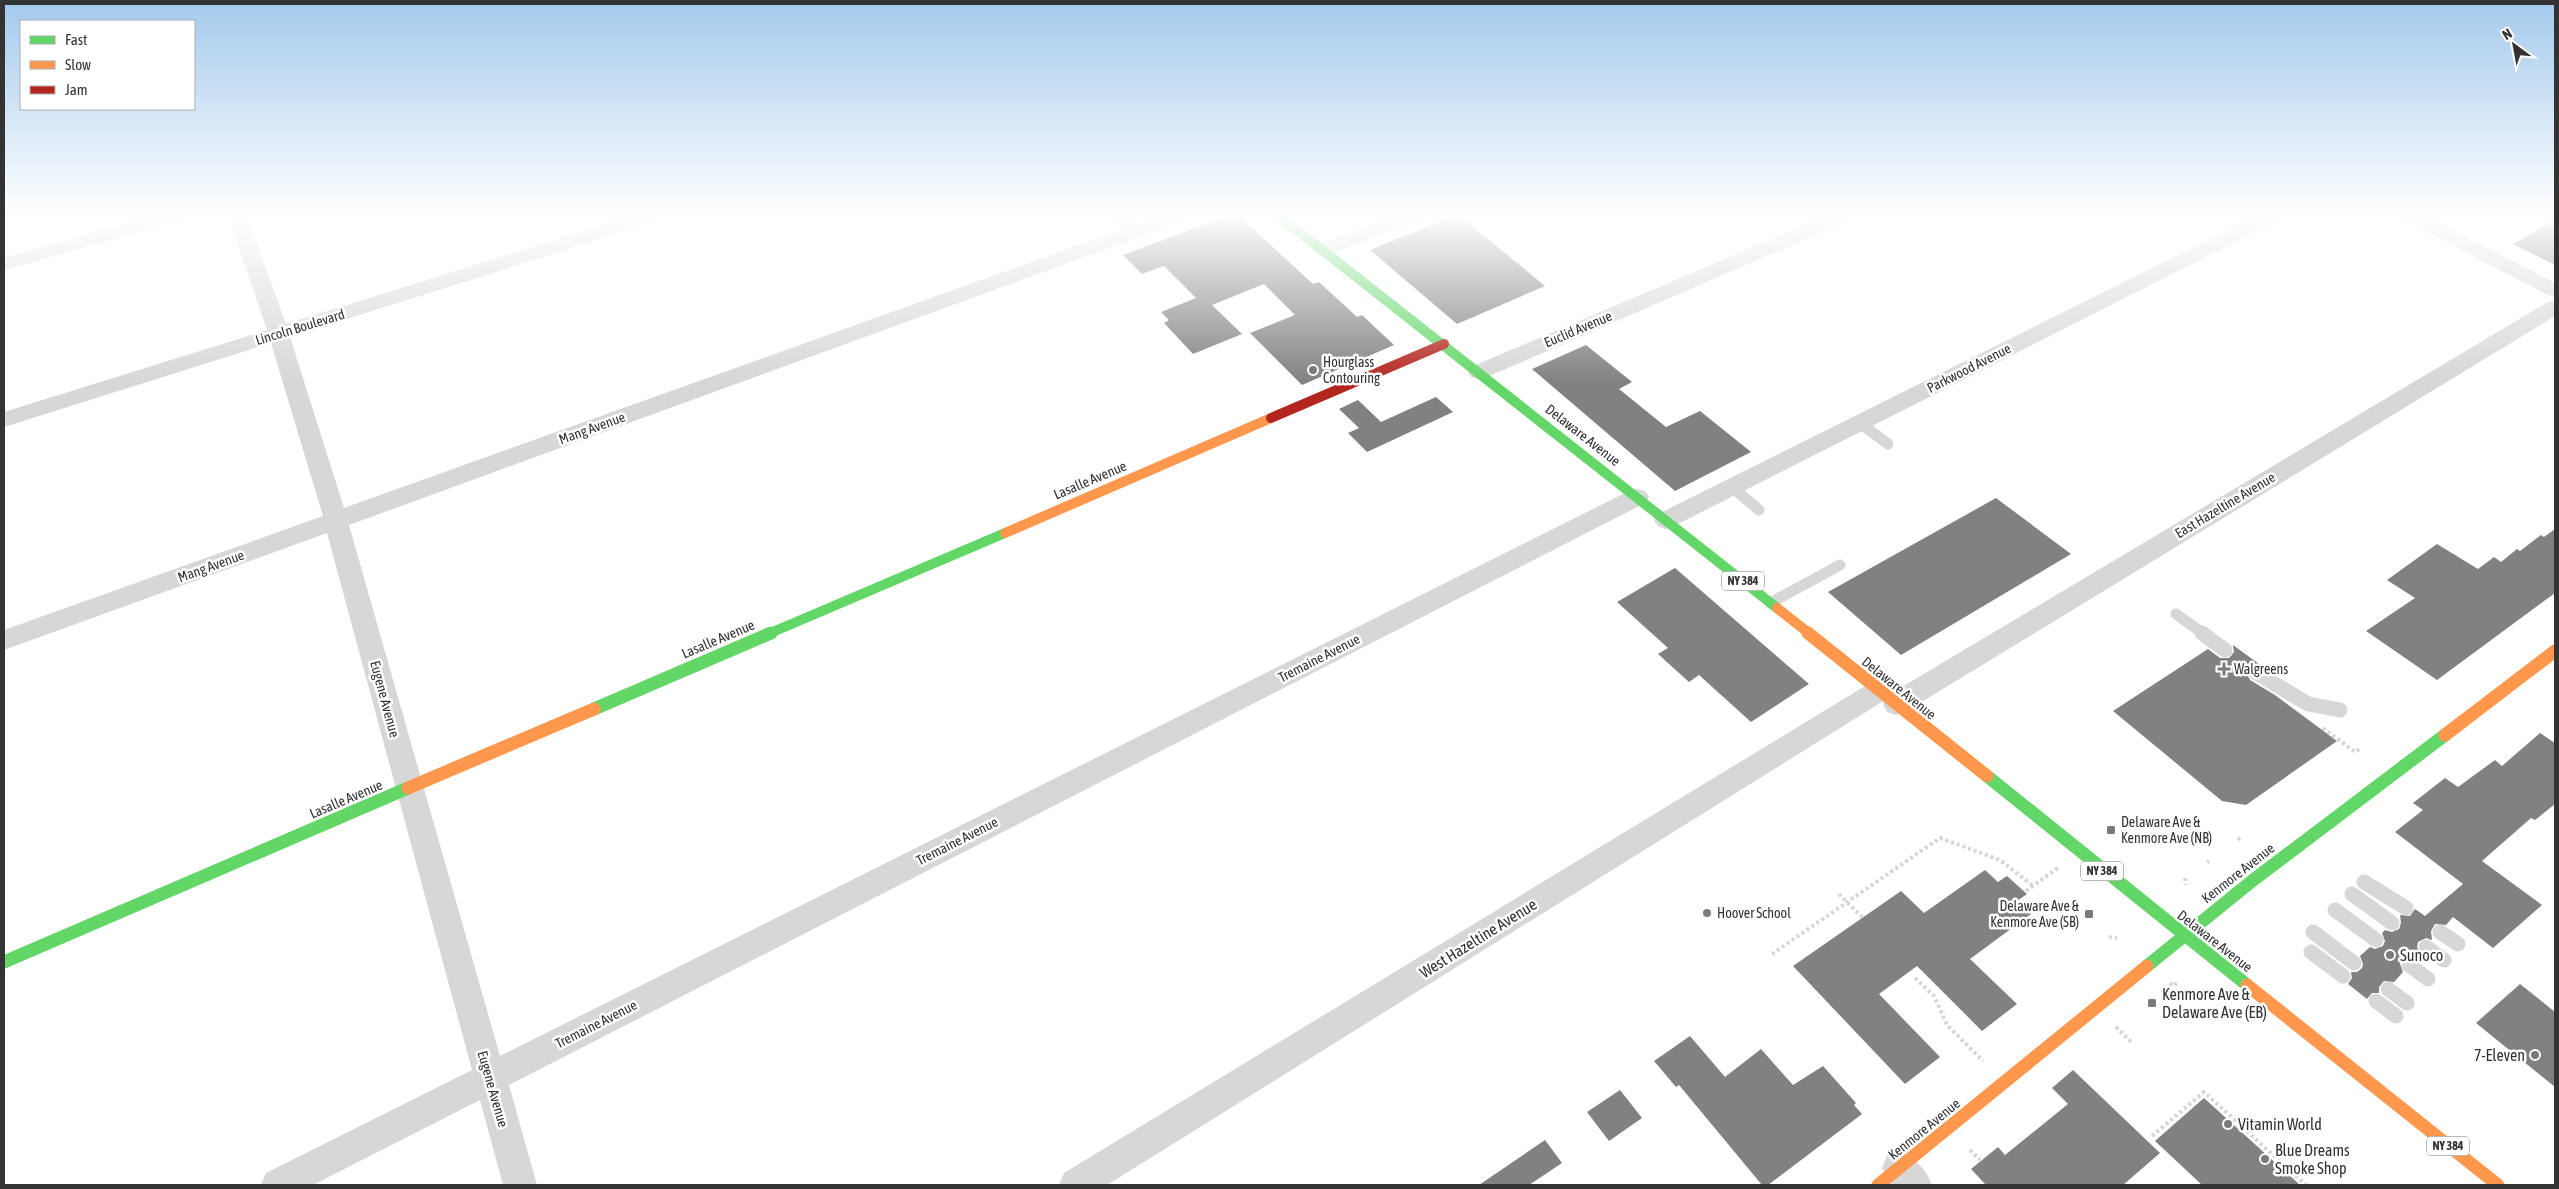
<svg xmlns="http://www.w3.org/2000/svg" width="2559" height="1189" font-family="'Asap Condensed',sans-serif">
  <style>
    .building { fill: #818181 }
    .lines { fill: none; stroke-linecap: round; stroke-linejoin: round }
    .path { stroke: #d6d6d6; stroke-width: 4; stroke-dasharray: 3 3; stroke-linecap: butt }
    .lane-far1 { stroke: #d7d7d7; stroke-width: 11 }
    .lane { stroke: #d7d7d7; stroke-width: 15 }
    .street { fill: #d7d7d7; fill-rule: evenodd }
    .fast-far1 { stroke: #63d668; stroke-width: 10 }
    .fast { stroke: #63d668; stroke-width: 13 }
    .slow-far1 { stroke: #ff974d; stroke-width: 10 }
    .slow { stroke: #ff974d; stroke-width: 13 }
    .jam { stroke: #b3261e; stroke-width: 10 }
    .poi-dot { fill: #7a7a7a; stroke: #fff; stroke-width: 2 }
    .labels { text-anchor: middle; stroke-width: 5; stroke-linejoin: round; paint-order: stroke }
    .shield { fill: #fff; stroke: #707070; stroke-width: 1 }
    .shield-label { font-size: 12px; font-weight: bold; fill: #333 }
    .street-label { font-size: 14px; fill: #333; stroke: #fff }
    .poi-label { font-size: 14px; fill: #333; stroke: #fff; text-anchor: start }
    .near-street-label { font-size: 16px; fill: #333; stroke: #fff }
    .near-poi-label { font-size: 16px; fill: #333; stroke: #fff; text-anchor: start }
  </style>
  <rect width="100%" height="100%" fill="#fff"/>
  <g class="building">
    <path d="M1227 216H1239L1313 284 1319 282 1357 317 1362 315 1394 345 1302 385 1250 333 1295 315 1264 284 1212 305 1242 334 1193 354 1164 323 1169 320 1161 312 1196 298 1164 266 1142 274 1123 255Z"/>
    <path d="M1454 216H1460L1545 286 1457 324 1370 250Z"/>
    <path d="M2555 220V265L2513 244Z"/>
    <path d="M1586 345 1632 382 1619 389 1666 427 1700 411 1751 452 1675 491 1532 369Z"/>
    <path d="M1436 397 1453 412 1367 452 1348 433 1359 428 1339 409 1358 400 1381 422Z"/>
    <path d="M1996 498 2071 554 1901 655 1828 592Z"/>
    <path d="M2555 529V593L2437 680 2366 631 2415 598 2387 580 2437 544 2478 569 2494 557 2501 562 2517 549 2520 551 2541 535 2544 537Z"/>
    <path d="M1675 568 1809 684 1751 722 1699 675 1689 682 1658 654 1668 648 1617 602Z"/>
    <path d="M2233 645 2259 664H2251L2247 668 2246 672 2250 680 2275 695 2337 741 2246 805 2222 801 2113 711 2208 649 2220 658H2229L2234 652Z"/>
    <path d="M2540 733 2555 743V804L2535 820 2531 818 2482 861 2542 905 2493 948 2453 917 2446 925 2435 924 2431 931 2432 940 2426 938 2418 942 2417 947 2420 954 2415 958 2410 956 2401 960 2400 964 2403 972 2394 982 2384 981 2379 987V993H2372L2367 999 2348 984 2352 978 2351 972H2357L2362 968 2363 964 2360 956 2370 947 2375 949 2383 946 2385 941 2382 933 2385 930 2392 932 2399 929 2401 923 2400 915 2410 916 2415 909 2425 916 2463 884 2395 832 2423 810 2413 803 2445 778 2458 787 2495 760 2502 766Z"/>
    <path d="M1985 870 1998 882 2007 876 2027 894 2017 901 2031 914 1970 959 2017 1004 1982 1031 1917 966 1879 994 1940 1057 1905 1084 1793 966 1901 891 1924 913Z"/>
    <path d="M2520 984 2555 1012V1087L2476 1023Z"/>
    <path d="M1690 1036 1725 1077 1761 1049 1793 1085 1823 1066 1856 1103 1854 1105 1862 1114 1768 1185H1762L1679 1085 1676 1087 1654 1061Z"/>
    <path d="M2073 1070 2160 1153 2123 1185H1986L1971 1169 1998 1147 2005 1155 2068 1104 2052 1088Z"/>
    <path d="M1620 1090 1642 1118 1609 1141 1587 1112Z"/>
    <path d="M2204 1098 2300 1185H2202L2155 1141Z"/>
    <path d="M1545 1140 1562 1163 1529 1185H1479Z"/>
  </g>
  <g class="lines">
    <g class="path">
      <path d="M2323 728 2355 752 2361 748"/>
      <path d="M2238 840 2240 838"/>
      <path d="M2207 862 2209 861"/>
      <path d="M2185 878 2186 885"/>
      <path d="M2026 891 2058 868"/>
      <path d="M1839 894 1862 917"/>
      <path d="M2109 937 2117 938"/>
      <path d="M1772 954 1940 838 2000 860 2033 886"/>
      <path d="M1915 978 1934 996 1947 1025 1983 1061"/>
      <path d="M2170 983 2174 986 2177 983"/>
      <path d="M2116 1027 2132 1043"/>
      <path d="M2152 1136 2204 1092 2306 1185"/>
      <path d="M1970 1150 1980 1160"/>
    </g>
    <g class="lane-far1">
      <path d="M1119 216 1135 232"/>
      <path d="M1860 423 1888 444"/>
      <path d="M1732 487 1759 510"/>
      <path d="M1770 603 1840 565"/>
      <path d="M2176 614 2204 634"/>
    </g>
    <g class="lane">
      <path d="M2202 633 2225 650"/>
      <path d="M2255 672 2308 704 2340 710"/>
      <path d="M2364 882 2406 908"/>
      <path d="M2352 894 2392 923"/>
      <path d="M2335 910 2376 940"/>
      <path d="M2313 932 2354 963"/>
      <path d="M2440 932 2458 944"/>
      <path d="M2426 947 2444 960"/>
      <path d="M2311 952 2343 976"/>
      <path d="M2409 965 2428 979"/>
      <path d="M2388 989 2407 1003"/>
      <path d="M2376 1001 2396 1016"/>
    </g>
    <g class="street">
      <path d="M152 216H184L182 220 4 270V258Z"/>
      <path d="M228 216H247L286 324 632 216H662L660 220 290 337 344 508 1160 216H1188L1186 220 349 525 500 1056 1629 491 1637 489 1645 491 1649 497 1645 503 509 1085 537 1185H503L480 1100 313 1185H261L266 1173 472 1070 327 533 4 650V630L323 516 271 343 4 427V412L267 330Z"/>
      <path d="M1396 216H1424L1422 220 1330 254H1316L1313 250 1316 246Z"/>
      <path d="M1826 216H1852L1850 220 1487 377 1479 379 1471 377 1468 372 1471 367Z"/>
      <path d="M2256 216H2281L2279 220 1674 526 1666 529 1658 526 1654 520 1658 514Z"/>
      <path d="M2401 216H2426L2555 283V297L2548 295 2403 220Z"/>
      <path d="M2555 301V316L1905 712 1896 715 1887 712 1883 704 1885 700 1107 1185H1059L1064 1173 1870 683 1879 679 1888 683 1892 690 1890 694 2548 302Z"/>
      <path d="M1899 1151C1915 1158 1926 1169 1932 1185H1892L1882 1168 1887 1156Z"/>
    </g>
    <g class="fast-far1">
      <path d="M1279 216 1777 608"/>
      <path d="M768 634 1005 533"/>
    </g>
    <g class="fast">
      <path d="M594 709 771 633"/>
      <path d="M1987 776 2247 985"/>
      <path d="M4 962 408 788"/>
      <path d="M2147 966 2252 881 2445 735"/>
    </g>
    <g class="slow-far1">
      <path d="M1005 533 1271 418"/>
      <path d="M1777 608 1810 634"/>
    </g>
    <g class="slow">
      <path d="M1808 633 1987 776"/>
      <path d="M2445 735 2555 651"/>
      <path d="M408 788 594 709"/>
      <path d="M2247 985 2498 1185"/>
      <path d="M1878 1185 2147 966"/>
    </g>
    <path class="jam" d="M1271 418 1444 344"/>
  </g>
  <linearGradient id="sky" x2="0" y2="1"><stop stop-color="#a3caec"/><stop offset="0.56" stop-color="#fff"/><stop offset="1" stop-color="#fff" stop-opacity="0"/></linearGradient>
  <rect width="2559" height="383" fill="url(#sky)"/>
  <g class="poi-dot">
    <circle cx="1313" cy="370" r="5"/>
    <path d="M2221.5 661.5h5v5h5v5h-5v5h-5v-5h-5v-5h5z"/>
    <rect x="2106" y="825" width="10" height="10" rx="2.5"/>
    <circle cx="1707" cy="913" r="5"/>
    <rect x="2084" y="909" width="10" height="10" rx="2.5"/>
    <circle cx="2390" cy="955" r="5"/>
    <rect x="2147" y="998" width="10" height="10" rx="2.5"/>
    <circle cx="2535" cy="1055" r="5"/>
    <circle cx="2228" cy="1124" r="5"/>
    <circle cx="2265" cy="1159" r="5"/>
  </g>
  <g class="labels">
    <g class="shield">
      <rect x="1722" y="571.5" width="42" height="19" rx="4"/>
      <rect x="2081" y="861.5" width="42" height="19" rx="4"/>
      <rect x="2427" y="1136.5" width="42" height="19" rx="4"/>
    </g>
    <g class="shield-label">
      <text x="1743" y="585">NY 384</text>
      <text x="2102" y="875">NY 384</text>
      <text x="2448" y="1150">NY 384</text>
    </g>
    <g class="street-label">
      <text transform="translate(300 327) rotate(-17)" y="5">Lincoln Boulevard</text>
      <text transform="translate(1578 329) rotate(-23)" y="5">Euclid Avenue</text>
      <text transform="translate(1969 368) rotate(-27)" y="5">Parkwood Avenue</text>
      <text transform="translate(592 428) rotate(-20)" y="5">Mang Avenue</text>
      <text transform="translate(1583 435) rotate(38)" y="5">Delaware Avenue</text>
      <text transform="translate(1090 480) rotate(-23)" y="5">Lasalle Avenue</text>
      <text transform="translate(2225 505) rotate(-31)" y="5">East Hazeltine Avenue</text>
      <text transform="translate(211 566) rotate(-20)" y="5">Mang Avenue</text>
      <text transform="translate(718 639) rotate(-23)" y="5">Lasalle Avenue</text>
      <text transform="translate(1319 658) rotate(-27)" y="5">Tremaine Avenue</text>
      <text transform="translate(1899 688) rotate(39)" y="5">Delaware Avenue</text>
      <text transform="translate(385 699) rotate(75)" y="5">Eugene Avenue</text>
      <text transform="translate(346 799) rotate(-23)" y="5">Lasalle Avenue</text>
      <text transform="translate(957 841) rotate(-27)" y="5">Tremaine Avenue</text>
      <text transform="translate(2238 873) rotate(-38)" y="5">Kenmore Avenue</text>
      <text transform="translate(2215 941) rotate(38)" y="5">Delaware Avenue</text>
      <text transform="translate(596 1024) rotate(-27)" y="5">Tremaine Avenue</text>
      <text transform="translate(493 1089) rotate(74)" y="5">Eugene Avenue</text>
      <text transform="translate(1924 1129) rotate(-39)" y="5">Kenmore Avenue</text>
    </g>
    <g class="poi-label">
      <text x="1323" y="367">Hourglass<tspan x="1323" dy="16">Contouring</tspan></text>
      <text x="2234" y="674">Walgreens</text>
      <text x="2121" y="827">Delaware Ave &amp;<tspan x="2121" dy="16">Kenmore Ave (NB)</tspan></text>
      <text x="2079" y="911" text-anchor="end">Delaware Ave &amp;<tspan x="2079" dy="16">Kenmore Ave (SB)</tspan></text>
      <text x="1717" y="918">Hoover School</text>
    </g>
    <g class="near-street-label">
      <text transform="translate(1478 938) rotate(-32)" y="6">West Hazeltine Avenue</text>
    </g>
    <g class="near-poi-label">
      <text x="2400" y="961">Sunoco</text>
      <text x="2162" y="1000">Kenmore Ave &amp;<tspan x="2162" dy="18">Delaware Ave (EB)</tspan></text>
      <text x="2525" y="1061" text-anchor="end">7-Eleven</text>
      <text x="2238" y="1130">Vitamin World</text>
      <text x="2275" y="1156">Blue Dreams<tspan x="2275" dy="18">Smoke Shop</tspan></text>
    </g>
  </g>
  <rect width="2559" height="1189" fill="none" stroke="#333333" stroke-width="10"/>
  <rect x="20" y="20" width="175" height="90" fill="#ffffff" stroke="#adadad"/>
  <rect x="30" y="36" width="25" height="8" fill="#63d668" stroke="#adadad"/>
  <text x="65" y="45" font-size="15" fill="#333333">Fast</text>
  <rect x="30" y="61" width="25" height="8" fill="#ff974d" stroke="#adadad"/>
  <text x="65" y="70" font-size="15" fill="#333333">Slow</text>
  <rect x="30" y="86" width="25" height="8" fill="#b3261e" stroke="#adadad"/>
  <text x="65" y="95" font-size="15" fill="#333333">Jam</text>
  <g transform="translate(2514 45) rotate(328)" stroke="#ffffff" stroke-width="4" paint-order="stroke">
  <path d="M0-4L9 19L0 12L-9 19Z" fill="#333333"/>
  <text y="-8" font-size="14" font-weight="bold" text-anchor="middle" fill="#333333">N</text>
  </g>
</svg>
